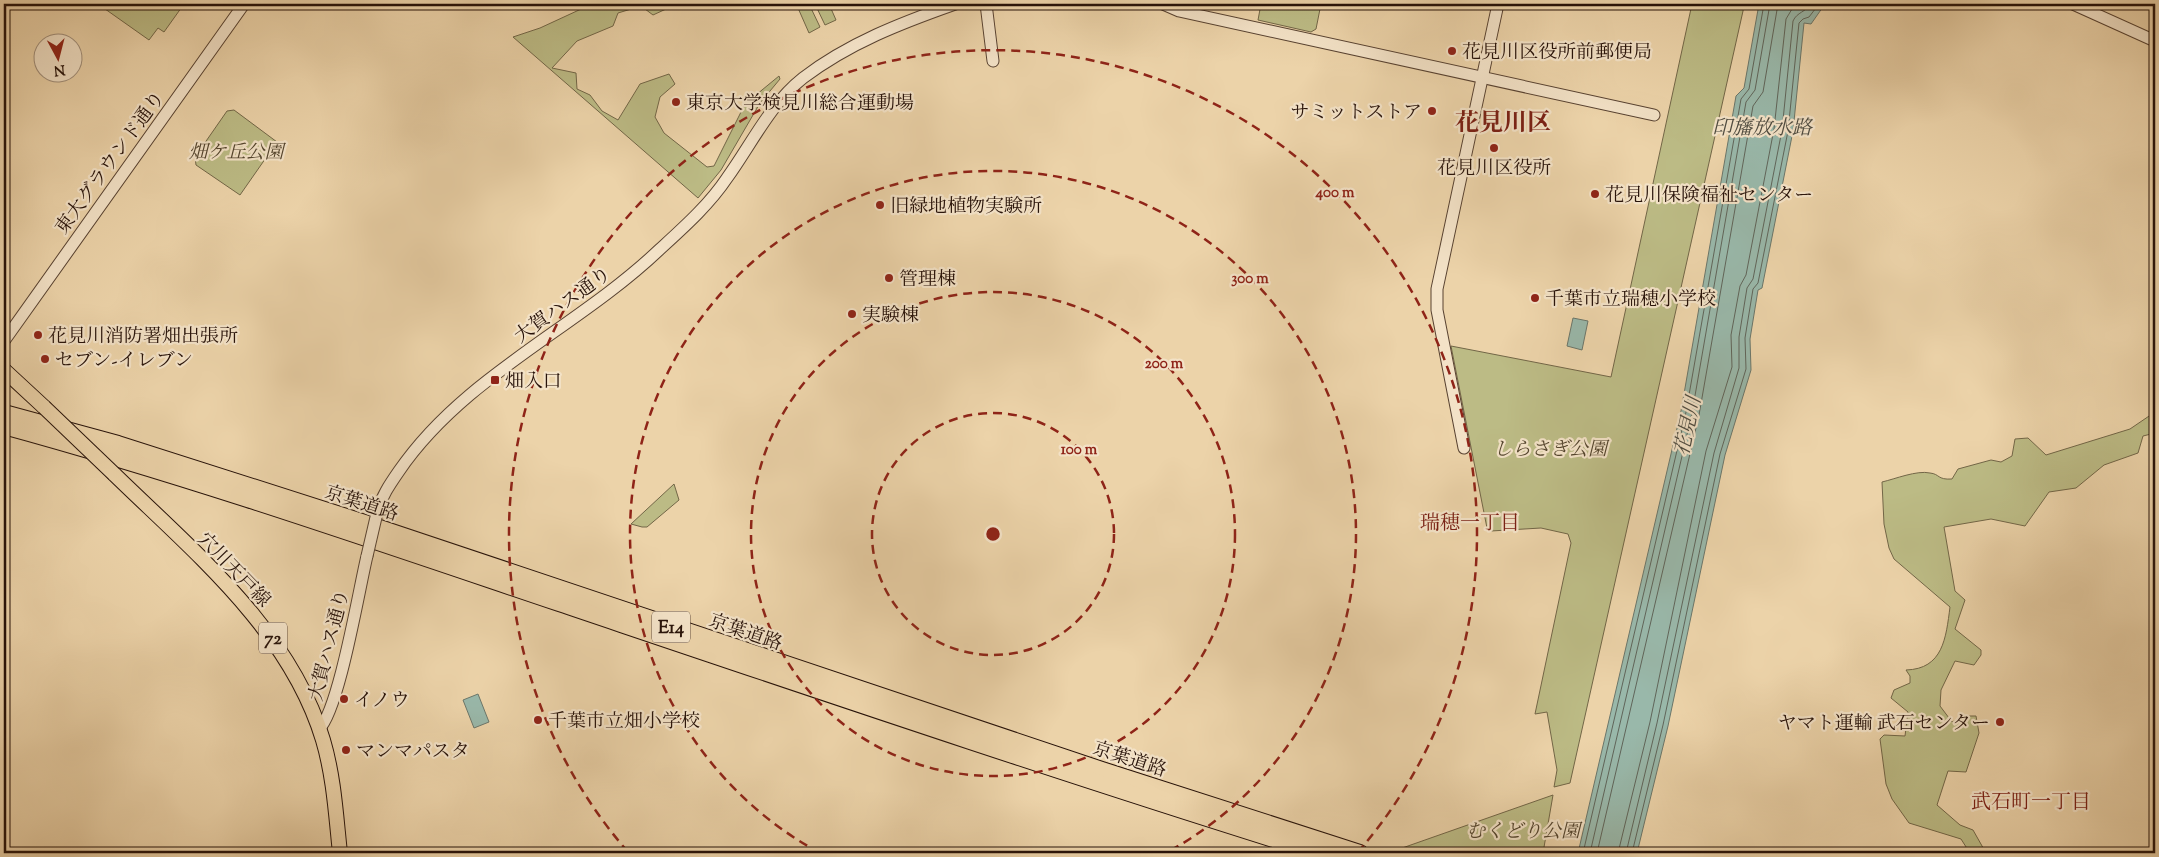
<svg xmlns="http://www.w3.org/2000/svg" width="2159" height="857" font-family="'Sorts Mill Goudy','Noto Serif JP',serif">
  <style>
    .green { fill: #bcbb85; stroke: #726647 }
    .water { fill: #99b8aa; stroke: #6b766a }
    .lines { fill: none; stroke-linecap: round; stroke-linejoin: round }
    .shore { stroke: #60655a; stroke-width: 1 }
    .minor-casing { stroke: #584231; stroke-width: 13 }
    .major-casing { stroke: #271209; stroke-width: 16 }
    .highway-casing { stroke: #271209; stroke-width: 18 }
    .minor { stroke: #f3e2c7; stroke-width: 11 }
    .major { stroke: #ecd3a9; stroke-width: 14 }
    .highway { stroke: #ecd3a9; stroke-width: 16 }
    .minor-bridge-casing { stroke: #584231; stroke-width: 13; stroke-linecap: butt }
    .major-bridge-casing { stroke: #271209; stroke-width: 16; stroke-linecap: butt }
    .minor-bridge { stroke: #f3e2c7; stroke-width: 11 }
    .major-bridge { stroke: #ecd3a9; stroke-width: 14 }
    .ring { fill: none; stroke: #8f2418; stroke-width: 2.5; stroke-dasharray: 9 6 }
    .poi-dot { fill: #8f2418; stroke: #f3e2c7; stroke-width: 2 }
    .labels { text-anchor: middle; stroke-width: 4.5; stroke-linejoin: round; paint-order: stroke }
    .shield { fill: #f3e2c7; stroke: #645042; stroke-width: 1 }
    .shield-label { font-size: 18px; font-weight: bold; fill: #271209 }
    .poi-label { font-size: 19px; fill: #271209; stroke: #f3e2c7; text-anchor: start }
    .park-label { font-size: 19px; font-style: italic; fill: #54452e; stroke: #f3e2c7 }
    .street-label { font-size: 19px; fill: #271209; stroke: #f3e2c7 }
    .water-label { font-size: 20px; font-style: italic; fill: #4f4c41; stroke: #f3e2c7 }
    .neighbourhood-label { font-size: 20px; fill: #7a1f14; stroke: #f3e2c7 }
    .district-label { font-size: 24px; font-weight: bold; fill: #7a1f14; stroke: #f3e2c7 }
    .centre { fill: #8f2418; stroke: #f3e2c7; stroke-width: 2.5 }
    .ring-label { font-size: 15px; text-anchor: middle; font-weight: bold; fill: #8f2418; stroke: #f3e2c7; stroke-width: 4.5; stroke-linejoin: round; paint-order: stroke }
  </style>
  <rect width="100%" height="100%" fill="#ecd3a9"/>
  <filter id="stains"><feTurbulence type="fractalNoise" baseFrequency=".004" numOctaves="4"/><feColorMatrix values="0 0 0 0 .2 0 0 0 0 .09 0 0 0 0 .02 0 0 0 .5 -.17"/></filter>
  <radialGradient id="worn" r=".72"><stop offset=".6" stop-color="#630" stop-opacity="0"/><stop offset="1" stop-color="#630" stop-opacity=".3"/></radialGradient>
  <g class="green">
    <path d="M98 4H184L164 32 158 28 149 40Z"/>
    <path d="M592 4H677L653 15 641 6 618 13 613 26 577 41 552 68 576 73 577 89 590 95 602 111 618 120 640 84 669 74 675 84 660 97 655 117 664 133 707 167 714 166 745 104 779 76 780 79 760 103 721 170 698 198 513 37 540 28Z"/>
    <path d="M809 4 820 27 809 33 798 8Z"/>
    <path d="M815 4H829L836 20 825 25Z"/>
    <path d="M1261 4H1321L1316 29 1311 32 1258 20Z"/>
    <path d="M1692 4H1744L1743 11 1570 783 1554 787 1557 770 1547 712 1535 714 1571 543 1568 534 1541 528 1491 531 1487 528 1451 346 1611 377Z"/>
    <path d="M234 110 277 142 240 195 196 165 195 157 227 111Z"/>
    <path d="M2155 412V433L2143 436 2138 453 2104 465 2076 488 2049 492 2025 526 1991 519 1944 527 1955 591 1965 600 1955 629 1981 650V655L1974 665 1955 661 1941 690 1940 706 1952 722 1965 716H1976L1979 733 1966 772 1948 771 1937 805 1960 825 1973 830 1986 853H1967L1968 850 1961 839 1909 823 1892 799 1886 784 1880 739 1884 735 1905 736 1908 712 1891 698 1894 690 1910 683V676L1906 670C1943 669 1946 638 1950 607L1894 559 1889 548 1884 524 1882 482C1895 479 1917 470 1930 473 1940 474 1937 480 1952 479L1958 469 1991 460 2001 462 2012 456 2015 439 2028 438 2046 455 2130 429Z"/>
    <path d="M674 484 679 500 647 527H642L631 524Z"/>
    <path d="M1553 795 1543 853H1388Z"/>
  </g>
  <g class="water">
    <path d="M1759 4H1825L1811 24 1804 23 1793 131 1762 288 1758 290 1750 339 1751 370 1725 455 1668 726 1637 853H1578L1681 411 1736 96 1744 88Z"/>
    <path d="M1573 318 1588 321 1582 350 1567 346Z"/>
    <path d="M478 694 489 722 474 728 463 700Z"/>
  </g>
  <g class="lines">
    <g class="shore">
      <path d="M1583 853 1686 412 1741 99 1749 89 1764 4"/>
      <path d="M1590 853 1692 413 1746 102 1755 90 1770 4"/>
      <path d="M1597 853 1699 415 1753 106 1763 92 1778 4"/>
      <path d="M1618 853 1650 722 1706 451 1732 367 1731 335 1740 286 1746 275 1774 129 1786 19 1792 9 1802 4"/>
      <path d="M1626 853 1657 723 1714 453 1739 368V337L1747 288 1753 279 1782 130 1793 21C1797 12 1806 12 1811 4"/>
      <path d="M1632 853 1663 725 1720 454 1746 369 1745 338 1753 289 1758 283 1788 131 1799 23 1803 19 1809 17 1819 4"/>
    </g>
    <g class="minor-casing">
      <g id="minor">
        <path d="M986 4 993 61"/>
        <path d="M1163 4 1179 11 1654 115"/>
        <path d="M2073 4 2155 41"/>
        <path d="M4 341 244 4"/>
        <path d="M1464 448 1437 310V289L1498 4"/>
        <path d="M377 513C381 497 390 484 399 471 464 376 577 328 659 250 683 228 709 205 727 178 751 145 770 104 803 78 849 43 901 23 955 4"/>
        <path d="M319 729C339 710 359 589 367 556"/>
      </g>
    </g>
    <g class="major-casing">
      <g id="major">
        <path d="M4 370 44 407"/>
        <path d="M114 474C194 552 290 630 323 740 334 777 336 816 340 853"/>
      </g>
    </g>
    <g class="highway-casing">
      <g id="highway">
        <path d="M4 413 118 444 365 523 1102 770 1360 853"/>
        <path d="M4 426C191 477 375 541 559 603 811 688 1064 774 1318 853"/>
      </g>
    </g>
    <use href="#minor" class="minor"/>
    <use href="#major" class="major"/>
    <use href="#highway" class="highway"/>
    <g class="minor-bridge-casing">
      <path id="minor-bridge" d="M367 556 377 513"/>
    </g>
    <g class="major-bridge-casing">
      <path id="major-bridge" d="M44 407 114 474"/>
    </g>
    <use href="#minor-bridge" class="minor-bridge"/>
    <use href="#major-bridge" class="major-bridge"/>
  </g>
  <g class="ring">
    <circle cx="993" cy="534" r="121"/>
    <circle cx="993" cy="534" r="242"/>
    <path d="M820 853A363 363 0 1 1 1166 853"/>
    <path d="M628 852A484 484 0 1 1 1358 852"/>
  </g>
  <g class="poi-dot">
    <circle cx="1452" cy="51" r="5"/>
    <circle cx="676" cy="102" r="5"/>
    <circle cx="1432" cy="111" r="5"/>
    <circle cx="1494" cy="148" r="5"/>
    <circle cx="1595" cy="194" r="5"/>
    <circle cx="880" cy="205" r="5"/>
    <circle cx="889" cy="278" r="5"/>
    <circle cx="1535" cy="298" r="5"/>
    <circle cx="852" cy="314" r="5"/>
    <circle cx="38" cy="335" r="5"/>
    <circle cx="45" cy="359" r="5"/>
    <rect x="490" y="375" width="10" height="10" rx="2.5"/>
    <circle cx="344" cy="699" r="5"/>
    <circle cx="538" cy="720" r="5"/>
    <circle cx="2000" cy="722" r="5"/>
    <circle cx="346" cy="750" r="5"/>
  </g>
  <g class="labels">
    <g class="shield">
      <rect x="652" y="611.5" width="38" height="31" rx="4"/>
      <rect x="259" y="622.5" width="28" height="31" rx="4"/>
    </g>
    <g class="shield-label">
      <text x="671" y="633">E14</text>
      <text x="273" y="644">72</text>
    </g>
    <g class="poi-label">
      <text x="1462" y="58">花見川区役所前郵便局</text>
      <text x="686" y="109">東京大学検見川総合運動場</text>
      <text x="1422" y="118" text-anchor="end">サミットストア</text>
      <text x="1494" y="174" text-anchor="middle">花見川区役所</text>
      <text x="1605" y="201">花見川保険福祉センター</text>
      <text x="890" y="212">旧緑地植物実験所</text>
      <text x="899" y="285">管理棟</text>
      <text x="1545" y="305">千葉市立瑞穂小学校</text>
      <text x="862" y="321">実験棟</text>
      <text x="48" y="342">花見川消防署畑出張所</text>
      <text x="55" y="366">セブン-イレブン</text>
      <text x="505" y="387">畑入口</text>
      <text x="354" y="706">イノウ</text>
      <text x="548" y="727">千葉市立畑小学校</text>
      <text x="1990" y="729" text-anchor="end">ヤマト運輸 武石センター</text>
      <text x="356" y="757">マンマパスタ</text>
    </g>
    <g class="park-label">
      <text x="236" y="158">畑ケ丘公園</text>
      <text x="1550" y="455">しらさぎ公園</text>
      <text x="1523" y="837">むくどり公園</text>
    </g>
    <g class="street-label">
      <text transform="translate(109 162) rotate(-54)" y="7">東大グラウンド通り</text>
      <text transform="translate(562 304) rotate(-36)" y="7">大賀ハス通り</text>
      <text transform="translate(362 502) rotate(18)" y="7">京葉道路</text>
      <text transform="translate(235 569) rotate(46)" y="7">穴川天戸線</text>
      <text transform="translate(746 631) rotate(19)" y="7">京葉道路</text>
      <text transform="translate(328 645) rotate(-76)" y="7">大賀ハス通り</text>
      <text transform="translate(1130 758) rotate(18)" y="7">京葉道路</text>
    </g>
    <g class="water-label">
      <text x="1762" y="134">印旛放水路</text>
      <text transform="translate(1687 426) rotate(-78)" y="7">花見川</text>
    </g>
    <g class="neighbourhood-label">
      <text x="1470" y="529">瑞穂一丁目</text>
      <text x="2031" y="808">武石町一丁目</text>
    </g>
    <g class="district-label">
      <text x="1503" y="130">花見川区</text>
    </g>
  </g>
  <circle cx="993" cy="534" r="8" class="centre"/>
  <g class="ring-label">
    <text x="1335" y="197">400 m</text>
    <text x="1250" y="283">300 m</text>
    <text x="1164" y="368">200 m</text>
    <text x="1079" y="454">100 m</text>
  </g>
  <rect width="2159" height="857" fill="none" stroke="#ecd3a9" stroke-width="20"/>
  <rect x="5" y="5" width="2149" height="847" fill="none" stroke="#271209" stroke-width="2.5"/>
  <rect x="10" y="10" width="2139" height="837" fill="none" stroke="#271209"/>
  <g transform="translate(58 58) rotate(173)"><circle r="24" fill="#f3e2c7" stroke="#a18f7b"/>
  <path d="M0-4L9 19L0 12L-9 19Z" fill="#8f2418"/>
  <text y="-8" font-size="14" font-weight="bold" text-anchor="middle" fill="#271209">N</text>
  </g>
  <rect width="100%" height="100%" filter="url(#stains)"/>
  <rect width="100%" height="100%" fill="url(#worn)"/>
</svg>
